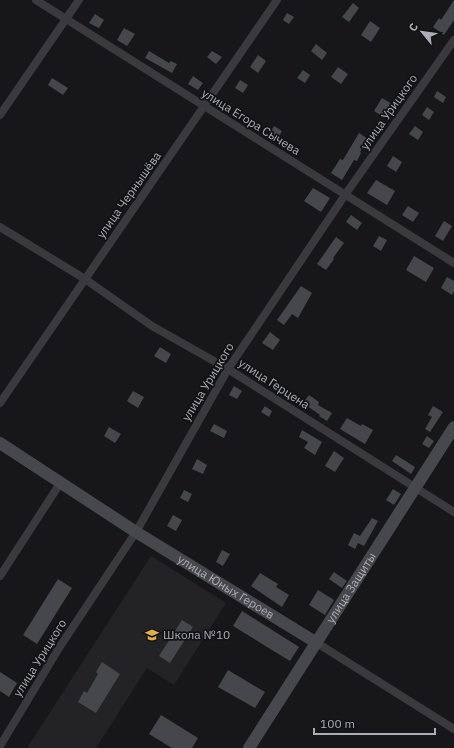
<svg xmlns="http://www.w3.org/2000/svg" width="454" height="748" font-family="'IBM Plex Sans',sans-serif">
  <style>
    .built { fill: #232326 }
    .building { fill: #46474c }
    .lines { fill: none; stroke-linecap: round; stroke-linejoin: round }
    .street { stroke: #39393e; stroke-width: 8 }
    .secondary { stroke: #47484d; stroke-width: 12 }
    .labels { text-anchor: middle; stroke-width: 3.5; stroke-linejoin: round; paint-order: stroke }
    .street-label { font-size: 12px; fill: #abaeb8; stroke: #121214 }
    .poi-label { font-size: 12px; fill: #abaeb8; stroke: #121214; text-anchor: start }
  </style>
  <rect width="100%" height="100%" fill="#171719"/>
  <path class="built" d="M151 556 226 603 174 685 147 668 96 748H27Z"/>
  <g class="building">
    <path d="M454 0V20L444 35 433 27 439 18 441 20Z"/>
    <path d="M353 3 359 8 349 22 342 17Z"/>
    <path d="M287 13 294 17 289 24 283 20Z"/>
    <path d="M95 14 104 20 99 28 89 23Z"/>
    <path d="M370 21 380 28 371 42 361 35Z"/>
    <path d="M124 28 135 34 127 46 117 40Z"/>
    <path d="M316 44 327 53 322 60 311 51Z"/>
    <path d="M149 51 169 63 171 61 177 64 172 73 145 58Z"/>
    <path d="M212 51 222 57 216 64 207 57Z"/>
    <path d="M258 55 266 61 258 73 250 67Z"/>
    <path d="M338 67 348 74 341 84 331 77Z"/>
    <path d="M303 70 310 75 305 83 297 78Z"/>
    <path d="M193 76 203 83 198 90 188 84Z"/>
    <path d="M52 78 68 88 63 95 48 85Z"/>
    <path d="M240 80 248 85 243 93 235 88Z"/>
    <path d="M437 91 446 97 443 103 434 97Z"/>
    <path d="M382 98 392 104 385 118 374 111Z"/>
    <path d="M427 107 434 112 429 120 422 115Z"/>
    <path d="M274 126 282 131 277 140 269 135Z"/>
    <path d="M415 126 423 132 418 140 409 134Z"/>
    <path d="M359 133 368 139 360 152 361 153 357 161 354 160 342 180 331 173 340 159 343 160Z"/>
    <path d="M393 156 402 162 396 172 387 166Z"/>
    <path d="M376 180 395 191 387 205 367 193Z"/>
    <path d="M313 188 330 198 321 212 304 201Z"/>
    <path d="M408 206 419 213 413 222 402 215Z"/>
    <path d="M351 215 362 223 357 230 346 222Z"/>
    <path d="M444 221 452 226 443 241 435 236Z"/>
    <path d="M379 236 387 240 381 251 373 246Z"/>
    <path d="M336 237 344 243 333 258 334 259 326 270 317 264Z"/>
    <path d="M414 256 434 268 426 282 406 270Z"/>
    <path d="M447 277 454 281V291L452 295 441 288Z"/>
    <path d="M301 286 312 293 298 318 292 314 284 325 277 320Z"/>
    <path d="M270 332 280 340 273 350 262 343Z"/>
    <path d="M160 347 171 354 166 363 154 356Z"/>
    <path d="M234 386 242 391 237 399 229 395Z"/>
    <path d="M133 391 144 397 138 408 127 401Z"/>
    <path d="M309 395 319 402 318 405 332 413 327 421 319 416 320 415 303 403Z"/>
    <path d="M265 406 272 411 269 417 261 412Z"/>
    <path d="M433 406 443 412 430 432 425 429 432 417 428 415Z"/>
    <path d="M347 418 361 426 362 424 373 430 365 444 340 429Z"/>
    <path d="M214 424 227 431 224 438 210 431Z"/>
    <path d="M109 427 121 434 115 443 104 436Z"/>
    <path d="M302 430 322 442 315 455 304 448 308 442 299 437Z"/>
    <path d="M427 436 434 441 429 448 422 444Z"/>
    <path d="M334 451 344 458 335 472 325 466Z"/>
    <path d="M396 455 415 467 411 474 392 461Z"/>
    <path d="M197 459 207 465 203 474 192 469Z"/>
    <path d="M393 489 401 494 394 505 386 500Z"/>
    <path d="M184 490 192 494 188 502 180 498Z"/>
    <path d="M173 515 182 520 176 531 167 526Z"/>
    <path d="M372 518 378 521 364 546 358 543 355 549 348 545 354 533 360 536Z"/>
    <path d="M222 550 230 554 223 566 216 562Z"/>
    <path d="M334 572 347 581 342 588 329 579Z"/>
    <path d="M260 573 278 584 276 587 289 595 282 607 251 586Z"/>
    <path d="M58 579 72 588 37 644 23 635Z"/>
    <path d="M318 590 334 600 325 615 309 605Z"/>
    <path d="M242 611 299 647 290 661 233 626Z"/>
    <path d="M182 620 193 627 170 663 159 656Z"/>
    <path d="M102 662 120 674 96 713 78 702 84 691 87 693 98 674 96 672Z"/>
    <path d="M228 670 265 692 255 708 218 687Z"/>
    <path d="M0 672 17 683 9 697 0 691Z"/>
    <path d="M161 715 198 738 192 748H172L149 734Z"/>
  </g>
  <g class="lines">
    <g class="street">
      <path d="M36 0 454 263"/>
      <path d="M0 115 79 0"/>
      <path d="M0 227 85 279 152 326 228 369 454 512"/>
      <path d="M0 403 277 0"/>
      <path d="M0 576 61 482"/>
      <path d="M317 643 454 729"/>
      <path d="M0 746 59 648 136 532 228 369 345 195 454 40"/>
    </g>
    <g class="secondary">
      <path id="s1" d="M0 443 136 532 317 643"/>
      <path id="s2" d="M249 748 454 427"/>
    </g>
  </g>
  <defs>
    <g id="school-bare" transform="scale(1.08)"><path d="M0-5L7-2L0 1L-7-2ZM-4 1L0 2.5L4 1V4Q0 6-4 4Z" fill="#e1b048" stroke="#121214" stroke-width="2.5" paint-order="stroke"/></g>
  </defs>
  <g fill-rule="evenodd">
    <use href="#school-bare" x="152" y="635"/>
  </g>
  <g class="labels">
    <g class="street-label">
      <text transform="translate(389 112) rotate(-55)" y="4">улица Урицкого</text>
      <text transform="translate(251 122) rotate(32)" y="4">улица Егора Сычева</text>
      <text transform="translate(129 195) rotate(-55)" y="4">улица Чернышёва</text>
      <text transform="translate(208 382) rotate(-59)" y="4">улица Урицкого</text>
      <text transform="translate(274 384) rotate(33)" y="4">улица Герцена</text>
      <text dy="4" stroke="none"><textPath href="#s1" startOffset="268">улица Юных Героев</textPath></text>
      <text dy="4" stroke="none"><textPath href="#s2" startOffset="190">улица Защиты</textPath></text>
      <text transform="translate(40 658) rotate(-58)" y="4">улица Урицкого</text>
    </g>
    <g class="poi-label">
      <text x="163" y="639">Школа №10</text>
    </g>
  </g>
  <g transform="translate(422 32) rotate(299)" stroke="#121214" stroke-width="3" paint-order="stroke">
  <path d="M0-3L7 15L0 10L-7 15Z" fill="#abaeb8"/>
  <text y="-6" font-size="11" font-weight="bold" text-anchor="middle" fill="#abaeb8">С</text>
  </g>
  <path d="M314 728v6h121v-6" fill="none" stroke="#abaeb8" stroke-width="2"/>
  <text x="320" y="728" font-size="12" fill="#abaeb8" stroke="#121214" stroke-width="3" paint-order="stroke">100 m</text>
</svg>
